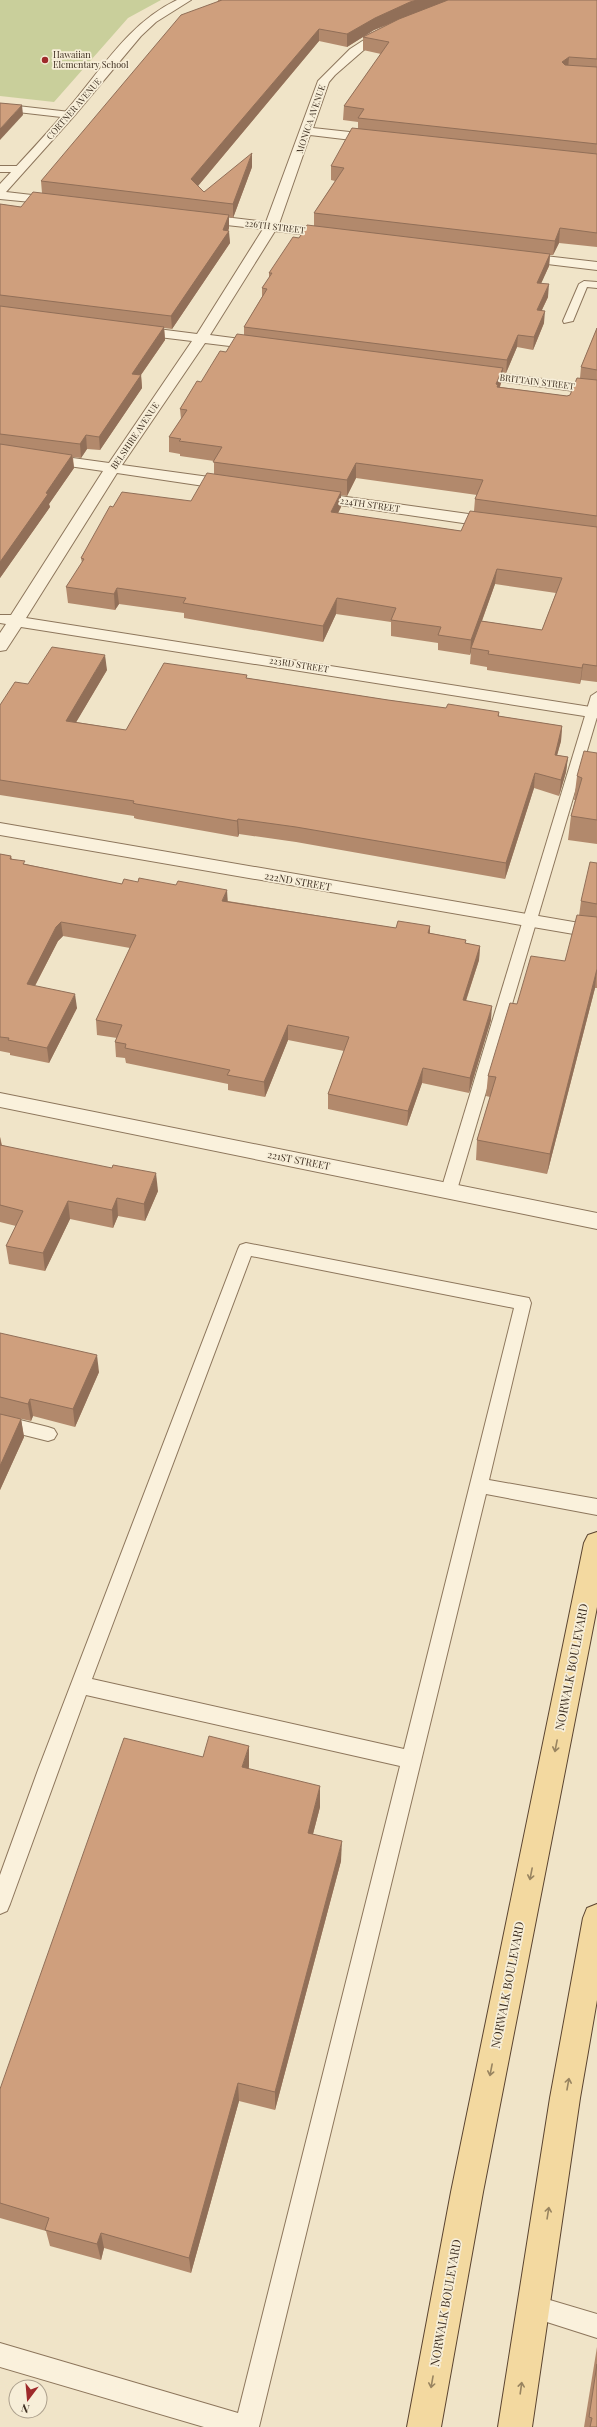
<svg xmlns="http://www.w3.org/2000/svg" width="597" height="2427" font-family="'Playfair Display',serif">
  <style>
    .green { fill: #c9cf9b }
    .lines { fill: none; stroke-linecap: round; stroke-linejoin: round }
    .lane-casing { stroke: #8d765c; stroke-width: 2 }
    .street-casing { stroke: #8d765c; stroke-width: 2 }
    .primary-casing { stroke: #5b4430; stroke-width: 2 }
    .lane { fill: #faf1dc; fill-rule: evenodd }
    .street { fill: #faf1dc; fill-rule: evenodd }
    .primary { fill: #f3d9a0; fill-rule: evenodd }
    .wall { fill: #b2896c; fill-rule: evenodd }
    .shaded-wall { fill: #916f58 }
    .building { fill: #cf9f7d; stroke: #916f58 }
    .oneway { stroke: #988460 }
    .poi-dot { fill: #9e2a2b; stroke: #f7eed8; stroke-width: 1.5 }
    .labels { text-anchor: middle; stroke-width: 3.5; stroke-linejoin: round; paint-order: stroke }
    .far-poi-label { font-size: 9px; fill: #3d2e20; stroke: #f7eed8; text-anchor: start }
    .far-street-label { font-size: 9px; fill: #3d2e20; stroke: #f7eed8 }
    .street-label { font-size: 10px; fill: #3d2e20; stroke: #f7eed8 }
    .near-street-label { font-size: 12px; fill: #3d2e20; stroke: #f7eed8 }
  </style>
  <rect width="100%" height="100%" fill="#f0e4c8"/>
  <path class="green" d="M0 0H161L128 18 54 102 0 96Z"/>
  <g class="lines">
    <g class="lane-casing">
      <g id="lane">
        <path d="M0 104 70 112 74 115 70 118 0 110Z"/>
        <path d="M0 166H20L24 169 20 172H0Z"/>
        <path d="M584 281 597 282V288L587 287 573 321 564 323 563 321 579 284Z"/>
        <path d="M597 692V717L457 1190 455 1194 449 1196 443 1194 441 1190 591 696Z"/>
        <path d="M246 1243 529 1298 531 1303 489 1480 597 1499V1515L486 1494 259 2427H204L0 2367V2343L238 2413 400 1766 86 1695 10 1904 7 1911 0 1914V1875L38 1770 238 1249 240 1245ZM251 1256 514 1308 404 1749 92 1679Z"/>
        <path d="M0 1415 48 1427 54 1429 57 1434 54 1439 48 1441 0 1429Z"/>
        <path d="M533 2295 597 2314V2338L525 2315 521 2307 525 2299Z"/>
      </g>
    </g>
    <g class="street-casing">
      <g id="street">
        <path d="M177 0H191L156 22 141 36 74 116 6 192 58 198 64 202 62 205 0 199V184C22 160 45 136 66 111 100 72 128 23 177 0Z"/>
        <path d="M390 28 394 29V33L366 48 335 75 329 82 313 128 377 135 383 139 377 143 310 135 279 224 334 230 340 234 334 238 275 231 210 335 263 342 270 346 263 350 205 343 122 465 231 480 239 485 231 490 117 473 26 618 597 708V718L21 627 6 650 0 651V633L6 624 0 623V615H11L103 471 0 456V448L109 463 192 341 134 334 127 330 134 326 197 334 263 229 199 222 193 218 199 214 266 222 318 81 350 49 367 38Z"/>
        <path d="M519 253 597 262V270L514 260 512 257 514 254Z"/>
        <path d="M473 370 597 386V394L468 377 466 374Z"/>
        <path d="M311 492 497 518 505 523 497 528 306 500 303 497 306 494Z"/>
        <path d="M0 823 597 926V938L0 835Z"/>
        <path d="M0 1093 597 1213V1229L0 1107Z"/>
      </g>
    </g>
    <g class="primary-casing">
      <g id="primary">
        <path d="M597 1532V1607L483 2192 441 2427H407L451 2192 584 1543 588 1535Z"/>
        <path d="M597 1904V2000L580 2098 532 2427H498L550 2098 583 1918 587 1908Z"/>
      </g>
    </g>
    <use href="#lane" class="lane"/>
    <use href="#street" class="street"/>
    <use href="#primary" class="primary"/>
  </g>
  <g class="wall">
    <path d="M218 0H597V247L559 243 553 255H550L549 266 541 283 548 297 542 310 544 323 533 350 517 347 506 373 502 372 501 383 500 387 567 396 570 395 580 378 581 367 597 328V682L581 680 580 684 487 670V667L470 664 471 652 470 655 438 650V643L391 636V622L336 614 323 642 184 618V613L119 604 115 610 68 603 66 587 82 563 81 558 113 507 191 501 214 474V461L180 456V454L169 452V437L181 419 180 409 201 382 226 352 244 335V327L262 297V288L269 278V273L299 238 314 226V213L335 181 331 180V166L358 128V122L343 120 344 106 381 54 363 50V37L387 25 374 30 347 47 319 41 198 186 204 192 252 167 233 218 229 217V228L228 231 230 243 172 329 164 328 165 340 141 375 142 388 100 450 87 449 81 458 73 457 74 468 49 504 50 507 0 578V204L21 207 42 193 41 181 218 1ZM356 478 477 495 475 499 474 511 461 531 338 513 341 507V495L347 496ZM495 584 556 593 542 630 482 621Z"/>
    <path d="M107 670 76 722 126 730 247 678 388 700 446 708 499 712V716L562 726 561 741 557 755 568 757 566 772 559 796 534 788 505 879 296 842 239 834 238 837 137 819 134 818V816L0 795V705L28 684Z"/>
    <path d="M597 753V844L568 840 571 816 575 800H574L577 776Z"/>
    <path d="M0 854 11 856 12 859 25 864 122 884 228 901 396 928 430 926V933L466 940 465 943 480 946 479 960 466 1001 491 1020 469 1093 422 1083 407 1126 328 1109V1094L344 1051 288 1040 265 1097 228 1090V1084L126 1063 125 1058 116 1057 115 1042 117 1038 97 1035 96 1020 130 948 63 936 58 941 35 986 77 1008 49 1063 10 1055V1053L0 1051Z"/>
    <path d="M597 863V988H595L547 1174 476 1160 477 1140 490 1097 486 1096 488 1076 517 1004 565 961 579 916 581 901Z"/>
    <path d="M0 1137 2 1145 158 1191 145 1221 118 1216 113 1228 70 1219 45 1271 9 1264 6 1246 16 1226 0 1222Z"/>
    <path d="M0 1333 99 1372 75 1427 33 1416 31 1421 13 1417 21 1419 24 1437 0 1490Z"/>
    <path d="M203 1757 249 1766V1769L320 1807 313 1834 341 1861 275 2110 239 2101 191 2273 104 2248 101 2260 50 2246 46 2231 0 2218V2089Z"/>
    <path d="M597 2347V2427H584Z"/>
  </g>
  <g class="shaded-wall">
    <path d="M417 0H468L410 15 374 30 347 47V34L375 18 410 2Z"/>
    <path d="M319 29V41L192 193 191 179Z"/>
    <path d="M569 57 568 70 562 62Z"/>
    <path d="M22 105 23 115 0 140V129Z"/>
    <path d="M252 153V167L233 218V204Z"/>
    <path d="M229 215V228L226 236 229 231 230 243 172 329 171 316 223 230Z"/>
    <path d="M560 228 559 243 553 255 555 241Z"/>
    <path d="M550 254 549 266 536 295 537 283Z"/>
    <path d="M549 284 548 297 536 322 537 310Z"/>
    <path d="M545 311 544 323 533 350 534 337Z"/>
    <path d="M164 327 165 340 138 379 141 375 142 388 100 450 99 437 132 374Z"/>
    <path d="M518 335 517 347 506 373 507 360Z"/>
    <path d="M503 368 501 383 498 391 496 384Z"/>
    <path d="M86 435 87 449 81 458 80 444Z"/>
    <path d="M72 455 74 468 49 504 50 507 0 578V562L46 493Z"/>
    <path d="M356 463V478L347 496V480Z"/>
    <path d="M341 492V507L331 527V512Z"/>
    <path d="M497 569 495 584 472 648H471V652L470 655 471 640Z"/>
    <path d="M117 588 119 604 115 610 114 594Z"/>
    <path d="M337 598 336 614 323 642V626Z"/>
    <path d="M105 655 107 670 68 736 66 721Z"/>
    <path d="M583 664 581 680 580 684 582 668Z"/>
    <path d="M562 726 561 741 553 770 555 755Z"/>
    <path d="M568 757 566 772 559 796 561 780Z"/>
    <path d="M535 773 534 788 505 879 506 863Z"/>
    <path d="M238 819 239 834 238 837 237 821Z"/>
    <path d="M227 890 228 905 222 901Z"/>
    <path d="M61 922 63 936 58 941 28 999 27 984 56 927Z"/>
    <path d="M430 926 429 941 428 933Z"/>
    <path d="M480 946 479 960 461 1015 463 1000Z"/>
    <path d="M597 969 595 988 547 1174 550 1154Z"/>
    <path d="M75 994 77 1008 49 1063 47 1048Z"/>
    <path d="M492 1006 491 1020 469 1093 470 1078Z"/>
    <path d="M288 1025V1040L265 1097 264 1082Z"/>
    <path d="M423 1068 422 1083 407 1126 408 1111Z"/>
    <path d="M0 1137 3 1155 0 1161Z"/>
    <path d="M156 1173 158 1191 145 1221 144 1204Z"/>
    <path d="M117 1198 118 1216 113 1228 112 1210Z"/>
    <path d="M68 1201 70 1219 45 1271 43 1253Z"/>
    <path d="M97 1355 99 1372 75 1427 73 1409Z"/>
    <path d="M30 1399 33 1416 31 1421 28 1404Z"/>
    <path d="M21 1419 24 1437 0 1490V1466Z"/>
    <path d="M249 1746V1766L243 1788 242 1767Z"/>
    <path d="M320 1786V1807L308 1853V1833Z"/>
    <path d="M342 1841 341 1861 275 2110V2092Z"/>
    <path d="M238 2083 239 2101 191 2273 189 2258Z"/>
    <path d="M101 2233 104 2248 101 2260 97 2244Z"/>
  </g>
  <g class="building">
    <path d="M222 0H417L410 2 375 18 347 34 319 29 191 179 204 192 252 153 233 204 41 181 181 15Z"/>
    <path d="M448 0H597V59L569 57 562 62 565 65 597 67V144L358 118 364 109 344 106 389 42 363 37 399 19Z"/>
    <path d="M0 103 22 105 0 129Z"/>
    <path d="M352 128 597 154V233L560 228 555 241 314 213 344 168 331 166Z"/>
    <path d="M33 192 229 215 223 230 229 231 171 316 0 295V204L21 207Z"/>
    <path d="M307 225 550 254 537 283 549 284 537 310 545 311 534 337 518 335 507 360 244 327 267 289 262 288 272 273H269L293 237 299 238Z"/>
    <path d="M0 306 164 327 132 374 141 375 99 437 86 435 80 444 0 434Z"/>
    <path d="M597 328V370L581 367Z"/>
    <path d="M237 334 503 368 496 384 498 385 497 387 567 396 570 395 577 378 597 380V516L475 499 483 480 356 463 347 480 213 462 222 447 179 441 181 439 169 437 187 410 180 409 197 381 201 382 220 351 226 352Z"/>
    <path d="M0 444 72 455 46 493 48 494 0 562Z"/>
    <path d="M207 473 341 492 331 512 401 522 461 531 470 511 597 527V666L583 664 582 668 488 654 489 651 471 648 481 621 542 630 562 578 497 569 471 640 438 635 441 627 391 620 396 608 337 598 323 626 183 603 186 598 117 588 114 594 66 587 84 559 81 558 110 506 113 507 122 492 191 501Z"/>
    <path d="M52 647 105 655 66 721 126 730 164 663 247 675 246 678 388 700 446 708 448 704 499 712 498 716 562 726 555 755 568 757 561 780 535 773 506 863 296 827 238 819 237 821 136 804 133 803 134 801 0 780V705L15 682 28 684Z"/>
    <path d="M584 751 597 753V820L571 816 582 778 577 776Z"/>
    <path d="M0 854 11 856 10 859 25 861 23 864 122 884 124 879 138 882 139 878 176 885 178 881 227 890 222 901 396 928 398 921 430 926 428 933 466 940 465 943 480 946 463 1000 492 1006 470 1078 423 1068 408 1111 328 1094 349 1037 288 1025 264 1082 227 1075 230 1070 125 1048 126 1044 115 1042 122 1025 96 1020 136 935 61 922 56 927 27 984 75 994 47 1048 8 1040 9 1038 0 1037Z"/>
    <path d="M590 862 597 863V904L581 901Z"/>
    <path d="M577 915 597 917V969L550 1154 477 1140 496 1077 488 1076 510 1003 517 1004 531 956 565 961Z"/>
    <path d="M0 1145 112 1168 113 1165 156 1173 144 1204 117 1198 112 1210 68 1201 43 1253 6 1246 23 1211 0 1205Z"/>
    <path d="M0 1333 97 1355 73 1409 30 1399 28 1404 0 1397Z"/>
    <path d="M0 1414 21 1419 0 1466Z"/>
    <path d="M209 1736 249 1746 242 1767 320 1786 308 1833 342 1841 275 2092 238 2083 189 2258 101 2233 97 2244 45 2230 49 2218 0 2203V2089L124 1738 203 1757Z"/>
    <path d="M597 2364V2427H590L592 2418 589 2417Z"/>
  </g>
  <defs><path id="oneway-shaft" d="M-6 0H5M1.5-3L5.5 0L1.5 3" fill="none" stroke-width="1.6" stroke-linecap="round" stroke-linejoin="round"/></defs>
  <g class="oneway">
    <use href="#oneway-shaft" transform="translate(556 1746) rotate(101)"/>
    <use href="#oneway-shaft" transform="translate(531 1874) rotate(101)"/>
    <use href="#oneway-shaft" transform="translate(491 2070) rotate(101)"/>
    <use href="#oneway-shaft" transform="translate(568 2084) rotate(-80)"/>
    <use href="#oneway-shaft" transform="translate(548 2213) rotate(-81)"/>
    <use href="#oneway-shaft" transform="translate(432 2382) rotate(100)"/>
    <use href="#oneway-shaft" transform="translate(521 2388) rotate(-82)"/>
  </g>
  <circle class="poi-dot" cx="45" cy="60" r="4"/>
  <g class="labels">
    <g class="far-poi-label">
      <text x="53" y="58">Hawaiian<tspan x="53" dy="10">Elementary School</tspan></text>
    </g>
    <g class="far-street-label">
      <text transform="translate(74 109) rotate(-49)" y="3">CORTNER AVENUE</text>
      <text transform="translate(311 119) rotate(-71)" y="3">MONICA AVENUE</text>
      <text transform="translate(275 227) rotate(7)" y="3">226TH STREET</text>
      <text transform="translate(537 382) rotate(7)" y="3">BRITTAIN STREET</text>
      <text transform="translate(135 436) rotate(-56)" y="3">BELSHIRE AVENUE</text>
      <text transform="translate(370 505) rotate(8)" y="3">224TH STREET</text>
      <text transform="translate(299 665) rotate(9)" y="3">223RD STREET</text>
    </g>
    <g class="street-label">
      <text transform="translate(298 881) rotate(10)" y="4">222ND STREET</text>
      <text transform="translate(299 1160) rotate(11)" y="4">221ST STREET</text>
    </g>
    <g class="near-street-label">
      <text transform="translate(572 1667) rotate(-79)" y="4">NORWALK BOULEVARD</text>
      <text transform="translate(508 1985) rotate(-79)" y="4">NORWALK BOULEVARD</text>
      <text transform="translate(446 2303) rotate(-80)" y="4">NORWALK BOULEVARD</text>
    </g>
  </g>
  <g transform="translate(28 2399) rotate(196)"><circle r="19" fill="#f7eed8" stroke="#ada18e"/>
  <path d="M0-3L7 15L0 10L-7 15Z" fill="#9e2a2b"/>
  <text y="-6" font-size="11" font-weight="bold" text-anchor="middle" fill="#3d2e20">N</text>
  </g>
</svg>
